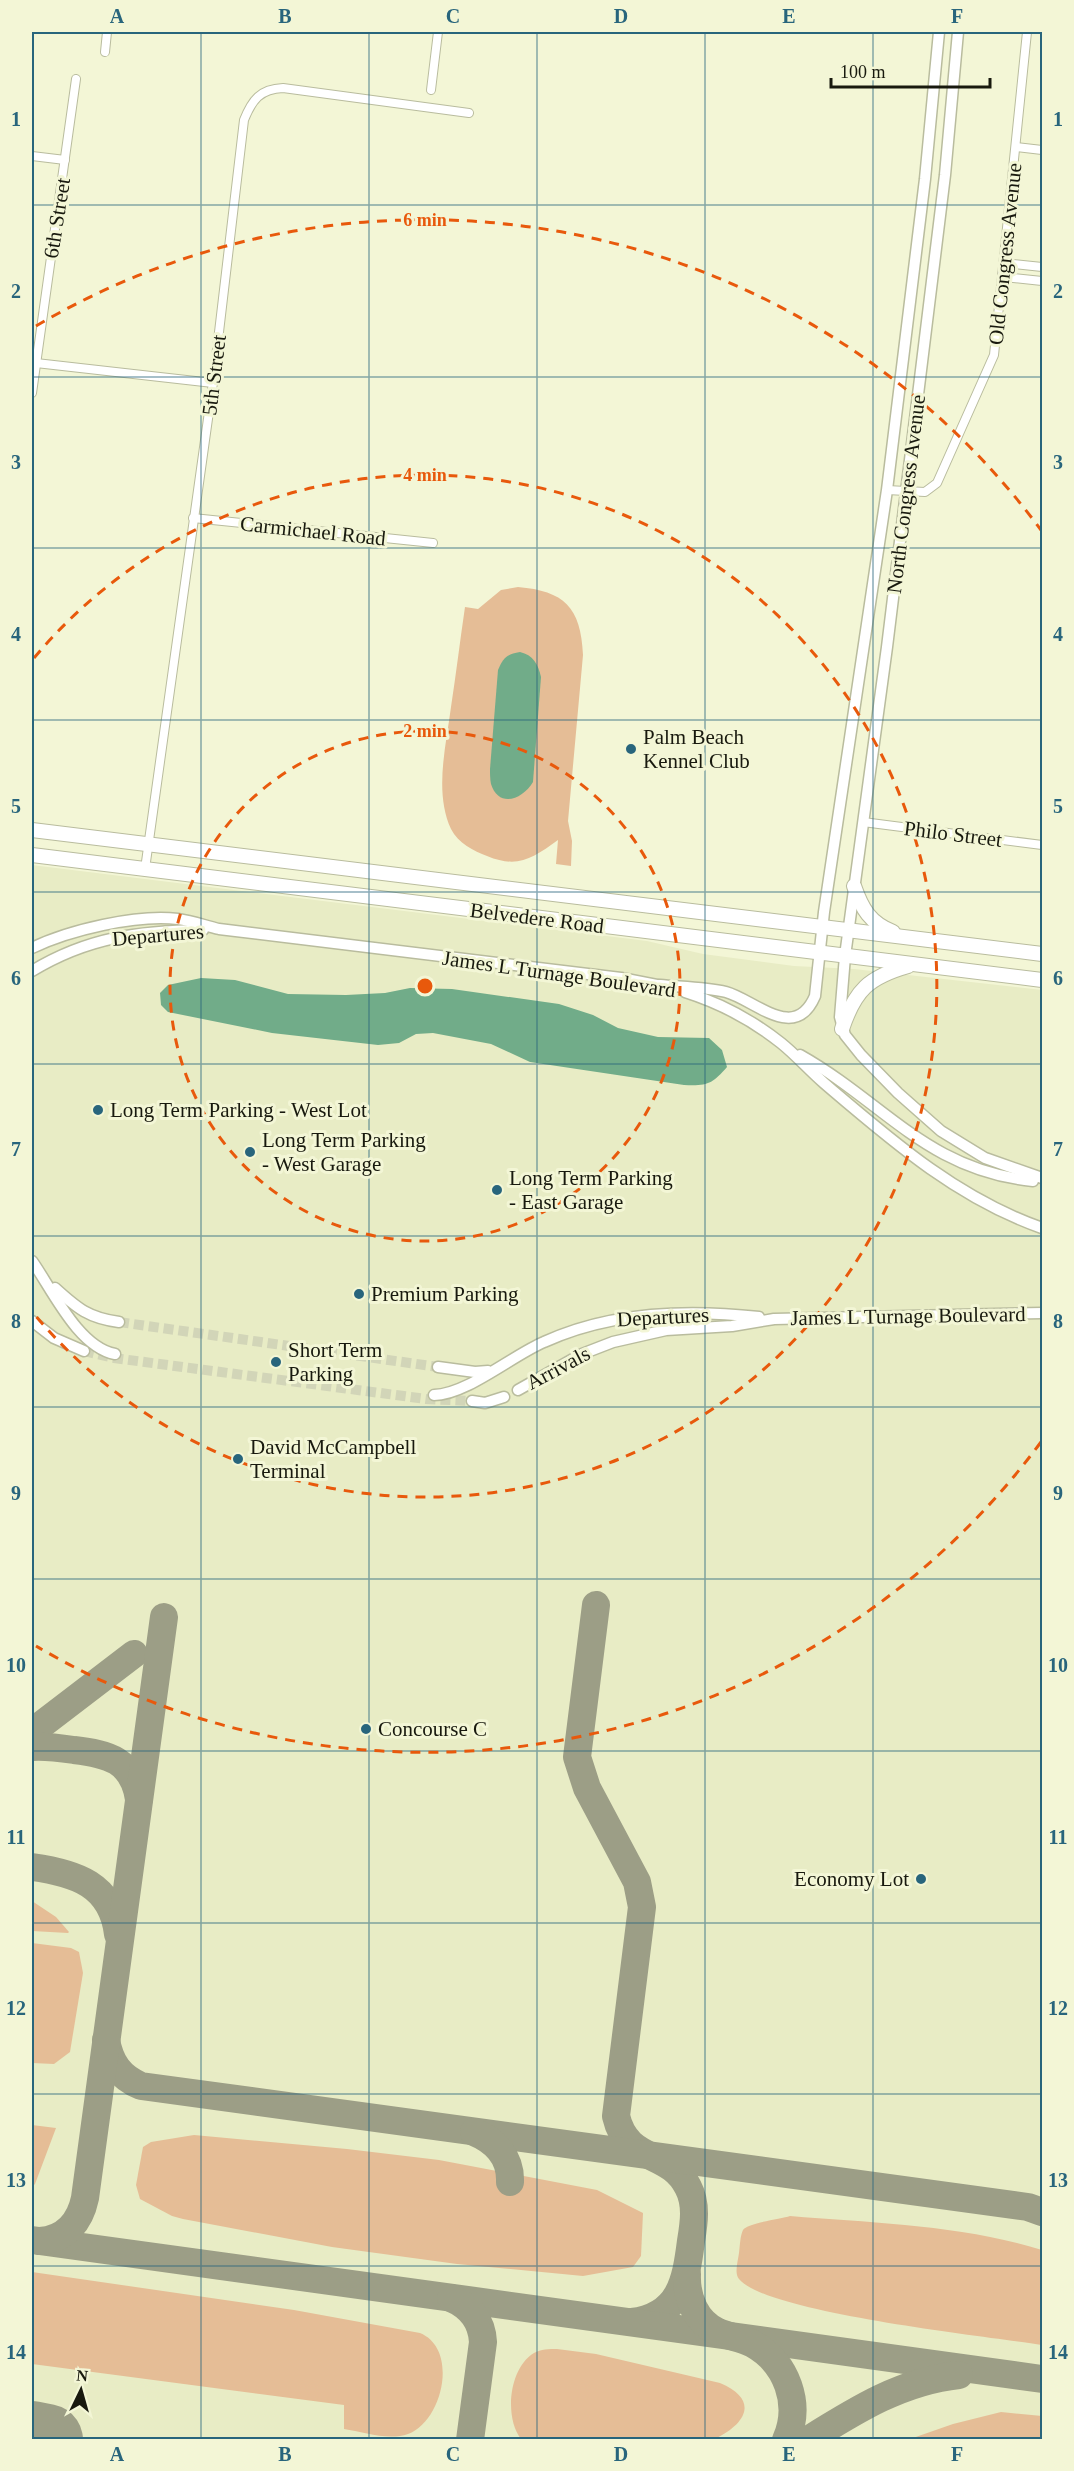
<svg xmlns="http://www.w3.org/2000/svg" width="1074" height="2471" font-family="'Times New Roman',serif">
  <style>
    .built { fill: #e8ecc5 }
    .green { fill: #e5bd96 }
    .water { fill: #71ac89 }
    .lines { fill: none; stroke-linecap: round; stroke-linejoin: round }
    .taxiway { stroke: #9c9e86; stroke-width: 28 }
    .runway { stroke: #9c9e86; stroke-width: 72 }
    .tertiary-tunnel { stroke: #d2d5b8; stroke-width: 10; stroke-dasharray: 10 5; stroke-linecap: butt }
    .minor-casing { stroke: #b9bc9e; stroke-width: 10 }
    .tertiary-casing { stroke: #b9bc9e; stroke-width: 13 }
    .primary-casing { stroke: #b9bc9e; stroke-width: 16 }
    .minor { stroke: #fff; stroke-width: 8 }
    .tertiary { stroke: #fff; stroke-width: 10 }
    .primary { stroke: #fff; stroke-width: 14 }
    .grid { fill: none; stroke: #28657c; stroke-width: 1.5; stroke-opacity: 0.55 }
    .ring { fill: none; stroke: #e8590c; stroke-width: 3; stroke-dasharray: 10 8 }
    .poi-dot { fill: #28657c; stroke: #f3f6d6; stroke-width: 2 }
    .labels { text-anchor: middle; stroke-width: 6; stroke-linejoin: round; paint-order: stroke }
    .street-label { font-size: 21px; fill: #18190e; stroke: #f3f6d6 }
    .poi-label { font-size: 21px; fill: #18190e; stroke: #f3f6d6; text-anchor: start }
    .centre { fill: #e8590c; stroke: #f3f6d6; stroke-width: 3 }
    .ring-label { font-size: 18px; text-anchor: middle; font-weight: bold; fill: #e8590c; stroke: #f3f6d6; stroke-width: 6; stroke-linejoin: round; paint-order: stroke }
    .neatline { fill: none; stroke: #28657c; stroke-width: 2 }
    .grid-label { font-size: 20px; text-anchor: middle; font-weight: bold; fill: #28657c }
  </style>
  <rect width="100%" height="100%" fill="#f3f6d6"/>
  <path class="built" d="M32 865 647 941 703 954 794 966 854 969 1042 990V2439L32 2440Z"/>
  <g class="green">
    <path d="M518 587C564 591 581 607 583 655L568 821 572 841 571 866 556 864 558 840C533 858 518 869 487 856 474 851 458 843 451 829 434 792 446 746 451 707 456 674 460 641 465 607L478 609 501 590Z"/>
    <path d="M32 1901 56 1917 69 1932 68 1933 32 1931Z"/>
    <path d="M32 1943 71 1948 79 1952 83 1973 70 2052 54 2064 32 2063Z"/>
    <path d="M32 2125 56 2128 35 2184 32 2187Z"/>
    <path d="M194 2135 347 2149 439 2160 597 2190 643 2213 641 2256 633 2267 583 2276 457 2264 332 2247 183 2219 172 2216 140 2199 136 2185 143 2147 151 2142Z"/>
    <path d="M790 2216C874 2223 962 2225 1042 2250V2345C991 2337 766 2313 739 2279 734 2273 738 2261 739 2253 740 2246 740 2236 743 2230 747 2223 781 2219 790 2216Z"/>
    <path d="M32 2272 294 2310 420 2333C459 2349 443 2421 408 2434 389 2441 363 2432 344 2429V2405L32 2364Z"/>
    <path d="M557 2349 596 2354 720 2383C760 2400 746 2424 715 2439L587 2440 569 2437 568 2439H521C504 2417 509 2368 534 2353 541 2349 549 2349 557 2349Z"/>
    <path d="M1001 2412 1042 2416V2439H910L953 2424Z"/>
  </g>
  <g class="water">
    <path d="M520 652C533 655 538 664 541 677L533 782C523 799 499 809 491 784 490 780 490 773 490 769L498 670C503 658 507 654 520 652Z"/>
    <path d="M201 978 235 980 288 994 346 995 385 993 410 988 452 989 559 1004 593 1015 618 1028 658 1037 709 1038 722 1050 727 1067C712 1084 708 1086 684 1085L530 1062 491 1044 433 1033 416 1034 399 1043 378 1045 272 1033 168 1012 161 1005 160 993 168 985Z"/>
  </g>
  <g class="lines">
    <g class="taxiway">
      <path d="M596 1605 577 1757 587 1788 637 1882 642 1907 616 2116C627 2164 669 2149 688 2187 697 2204 694 2223 691 2241 686 2281 680 2316 632 2322"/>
      <path d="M32 1732 134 1654"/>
      <path d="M32 1747C46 1746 60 1748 74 1750 108 1754 133 1760 139 1799"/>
      <path d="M32 1867C75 1873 112 1884 118 1934"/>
      <path d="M106 2040C110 2063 120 2077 141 2086L1028 2207 1042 2212"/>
      <path d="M474 2132C496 2141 511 2158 510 2182"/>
      <path d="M32 2240 1042 2379"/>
      <path d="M40 2241C66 2239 80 2222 85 2198L164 1617"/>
      <path d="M687 2274C686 2298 696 2322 718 2332 730 2337 742 2338 753 2344 787 2363 802 2404 786 2440"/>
      <path d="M451 2298C470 2306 482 2321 483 2342L470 2440"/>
      <path d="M808 2440C856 2410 902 2381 959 2375"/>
    </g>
    <path class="runway" d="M32 2437 47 2440"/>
    <g class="tertiary-tunnel">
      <path d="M119 1322 438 1367"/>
      <path d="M84 1351 114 1358 426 1399 472 1401"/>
    </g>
    <g class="minor-casing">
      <g id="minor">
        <path d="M105 52 107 32"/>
        <path d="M431 90 438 32"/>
        <path d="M1016 147 1042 150"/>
        <path d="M32 156 65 160"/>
        <path d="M1004 263 1042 267"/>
        <path d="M1003 277 1042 281"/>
        <path d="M36 363 213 383"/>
        <path d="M32 393 76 79"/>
        <path d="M887 490 925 492 937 483 994 355 1027 32"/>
        <path d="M193 518 433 543"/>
        <path d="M863 822 1042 845"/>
        <path d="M145 869 213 383 244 120C252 100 260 89 283 88L469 113"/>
      </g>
    </g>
    <g class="tertiary-casing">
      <g id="tertiary">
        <path d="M958 32 945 175 887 647 845 956 840 1017 845 1035 861 1055 898 1093 941 1131 985 1158 1042 1178"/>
        <path d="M32 948C69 930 137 914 178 919 192 921 206 926 219 929L621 978 667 987"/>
        <path d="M32 971C88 937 139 931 203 930"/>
        <path d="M660 985C681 987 705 987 726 992 755 1000 795 1043 815 996L824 912 887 490 925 179 939 32"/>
        <path d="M685 992C720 1003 752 1020 781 1043 796 1055 809 1070 824 1083 892 1141 957 1198 1042 1228"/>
        <path d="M800 1055C885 1103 927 1170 1033 1181"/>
        <path d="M32 1261C52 1289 78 1347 115 1354"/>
        <path d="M55 1288C78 1309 89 1318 119 1322"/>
        <path d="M32 1321 54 1338 84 1351"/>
        <path d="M438 1367 475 1372 488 1371"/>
        <path d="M518 1390 582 1354 613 1342 666 1330 732 1326 774 1319 1042 1313"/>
        <path d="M434 1395C466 1395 513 1355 544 1342 611 1311 687 1309 759 1317"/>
        <path d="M472 1401 485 1403 504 1397"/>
      </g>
    </g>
    <g class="primary-casing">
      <g id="primary">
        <path d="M32 830 1042 954"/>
        <path d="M32 855 1042 980"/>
        <path d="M854 886C862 909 870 923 893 932"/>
        <path d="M842 1029C855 990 869 977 908 966"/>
      </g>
    </g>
    <use href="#minor" class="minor"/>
    <use href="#tertiary" class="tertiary"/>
    <use href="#primary" class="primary"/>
  </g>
  <path class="grid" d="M201 32V2440M369 32V2440M537 32V2440M705 32V2440M873 32V2440M32 205H1042M32 377H1042M32 548H1042M32 720H1042M32 892H1042M32 1064H1042M32 1236H1042M32 1407H1042M32 1579H1042M32 1751H1042M32 1923H1042M32 2094H1042M32 2266H1042"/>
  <g class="ring">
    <circle cx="425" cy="986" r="255"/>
    <path d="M34 658A511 511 0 1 1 34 1314"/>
    <path d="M1041 1442A766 766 0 0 1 36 1646M36 326A766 766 0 0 1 1041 530"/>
  </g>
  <g class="poi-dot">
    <circle cx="631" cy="749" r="6"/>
    <circle cx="98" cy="1110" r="6"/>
    <circle cx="250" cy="1152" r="6"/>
    <circle cx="497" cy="1190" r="6"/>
    <circle cx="359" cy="1294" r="6"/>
    <circle cx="276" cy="1362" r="6"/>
    <circle cx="238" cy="1459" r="6"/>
    <circle cx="366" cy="1729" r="6"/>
    <circle cx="921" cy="1879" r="6"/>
  </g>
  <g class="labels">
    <g class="street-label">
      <text transform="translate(57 218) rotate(-81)" y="7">6th Street</text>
      <text transform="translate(1005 254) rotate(-84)" y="7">Old Congress Avenue</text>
      <text transform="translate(214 375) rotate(-83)" y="7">5th Street</text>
      <text transform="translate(906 494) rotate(-83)" y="7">North Congress Avenue</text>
      <text transform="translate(313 531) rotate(6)" y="7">Carmichael Road</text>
      <text transform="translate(953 834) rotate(7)" y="7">Philo Street</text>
      <text transform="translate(537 918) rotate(7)" y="7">Belvedere Road</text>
      <text transform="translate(158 935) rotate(-5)" y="7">Departures</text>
      <text transform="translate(559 974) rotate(8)" y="7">James L Turnage Boulevard</text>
      <text transform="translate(908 1316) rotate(-1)" y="7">James L Turnage Boulevard</text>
      <text transform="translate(663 1317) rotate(-3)" y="7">Departures</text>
      <text transform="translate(558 1368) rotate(-28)" y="7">Arrivals</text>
    </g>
    <g class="poi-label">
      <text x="643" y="744">Palm Beach<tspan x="643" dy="24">Kennel Club</tspan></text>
      <text x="110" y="1117">Long Term Parking - West Lot</text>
      <text x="262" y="1147">Long Term Parking<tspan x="262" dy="24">- West Garage</tspan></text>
      <text x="509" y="1185">Long Term Parking<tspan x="509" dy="24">- East Garage</tspan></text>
      <text x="371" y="1301">Premium Parking</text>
      <text x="288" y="1357">Short Term<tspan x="288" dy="24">Parking</tspan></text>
      <text x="250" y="1454">David McCampbell<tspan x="250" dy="24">Terminal</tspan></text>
      <text x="378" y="1736">Concourse C</text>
      <text x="909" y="1886" text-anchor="end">Economy Lot</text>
    </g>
  </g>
  <circle cx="425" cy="986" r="9" class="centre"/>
  <g class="ring-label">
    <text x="425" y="226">6 min</text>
    <text x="425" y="481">4 min</text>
    <text x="425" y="737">2 min</text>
  </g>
  <rect width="1074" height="2471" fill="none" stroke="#f3f6d6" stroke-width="66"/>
  <g transform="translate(81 2390) rotate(5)" stroke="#f3f6d6" stroke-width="4.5" paint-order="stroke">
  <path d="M0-4.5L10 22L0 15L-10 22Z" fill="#18190e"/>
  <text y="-9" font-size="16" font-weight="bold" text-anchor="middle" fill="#18190e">N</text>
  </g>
  <path d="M831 78v9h159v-9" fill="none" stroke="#18190e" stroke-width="3"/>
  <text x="840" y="78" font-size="18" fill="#18190e" stroke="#f3f6d6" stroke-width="4.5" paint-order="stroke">100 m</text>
  <rect x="33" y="33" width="1008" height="2405" class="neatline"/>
  <g class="grid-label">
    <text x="117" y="23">A</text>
    <text x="285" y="23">B</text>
    <text x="453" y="23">C</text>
    <text x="621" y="23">D</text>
    <text x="789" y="23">E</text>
    <text x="957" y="23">F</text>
    <text x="16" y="126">1</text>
    <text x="1058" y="126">1</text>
    <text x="16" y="298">2</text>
    <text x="1058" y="298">2</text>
    <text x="16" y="469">3</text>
    <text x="1058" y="469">3</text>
    <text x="16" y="641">4</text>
    <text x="1058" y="641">4</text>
    <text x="16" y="813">5</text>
    <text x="1058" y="813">5</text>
    <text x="16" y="985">6</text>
    <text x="1058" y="985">6</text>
    <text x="16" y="1156">7</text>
    <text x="1058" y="1156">7</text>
    <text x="16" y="1328">8</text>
    <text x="1058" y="1328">8</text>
    <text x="16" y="1500">9</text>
    <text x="1058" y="1500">9</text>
    <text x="16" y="1672">10</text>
    <text x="1058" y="1672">10</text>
    <text x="16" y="1844">11</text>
    <text x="1058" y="1844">11</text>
    <text x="16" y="2015">12</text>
    <text x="1058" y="2015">12</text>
    <text x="16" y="2187">13</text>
    <text x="1058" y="2187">13</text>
    <text x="16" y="2359">14</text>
    <text x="1058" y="2359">14</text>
    <text x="117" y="2461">A</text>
    <text x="285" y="2461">B</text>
    <text x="453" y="2461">C</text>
    <text x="621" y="2461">D</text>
    <text x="789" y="2461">E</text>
    <text x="957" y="2461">F</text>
  </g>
</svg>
